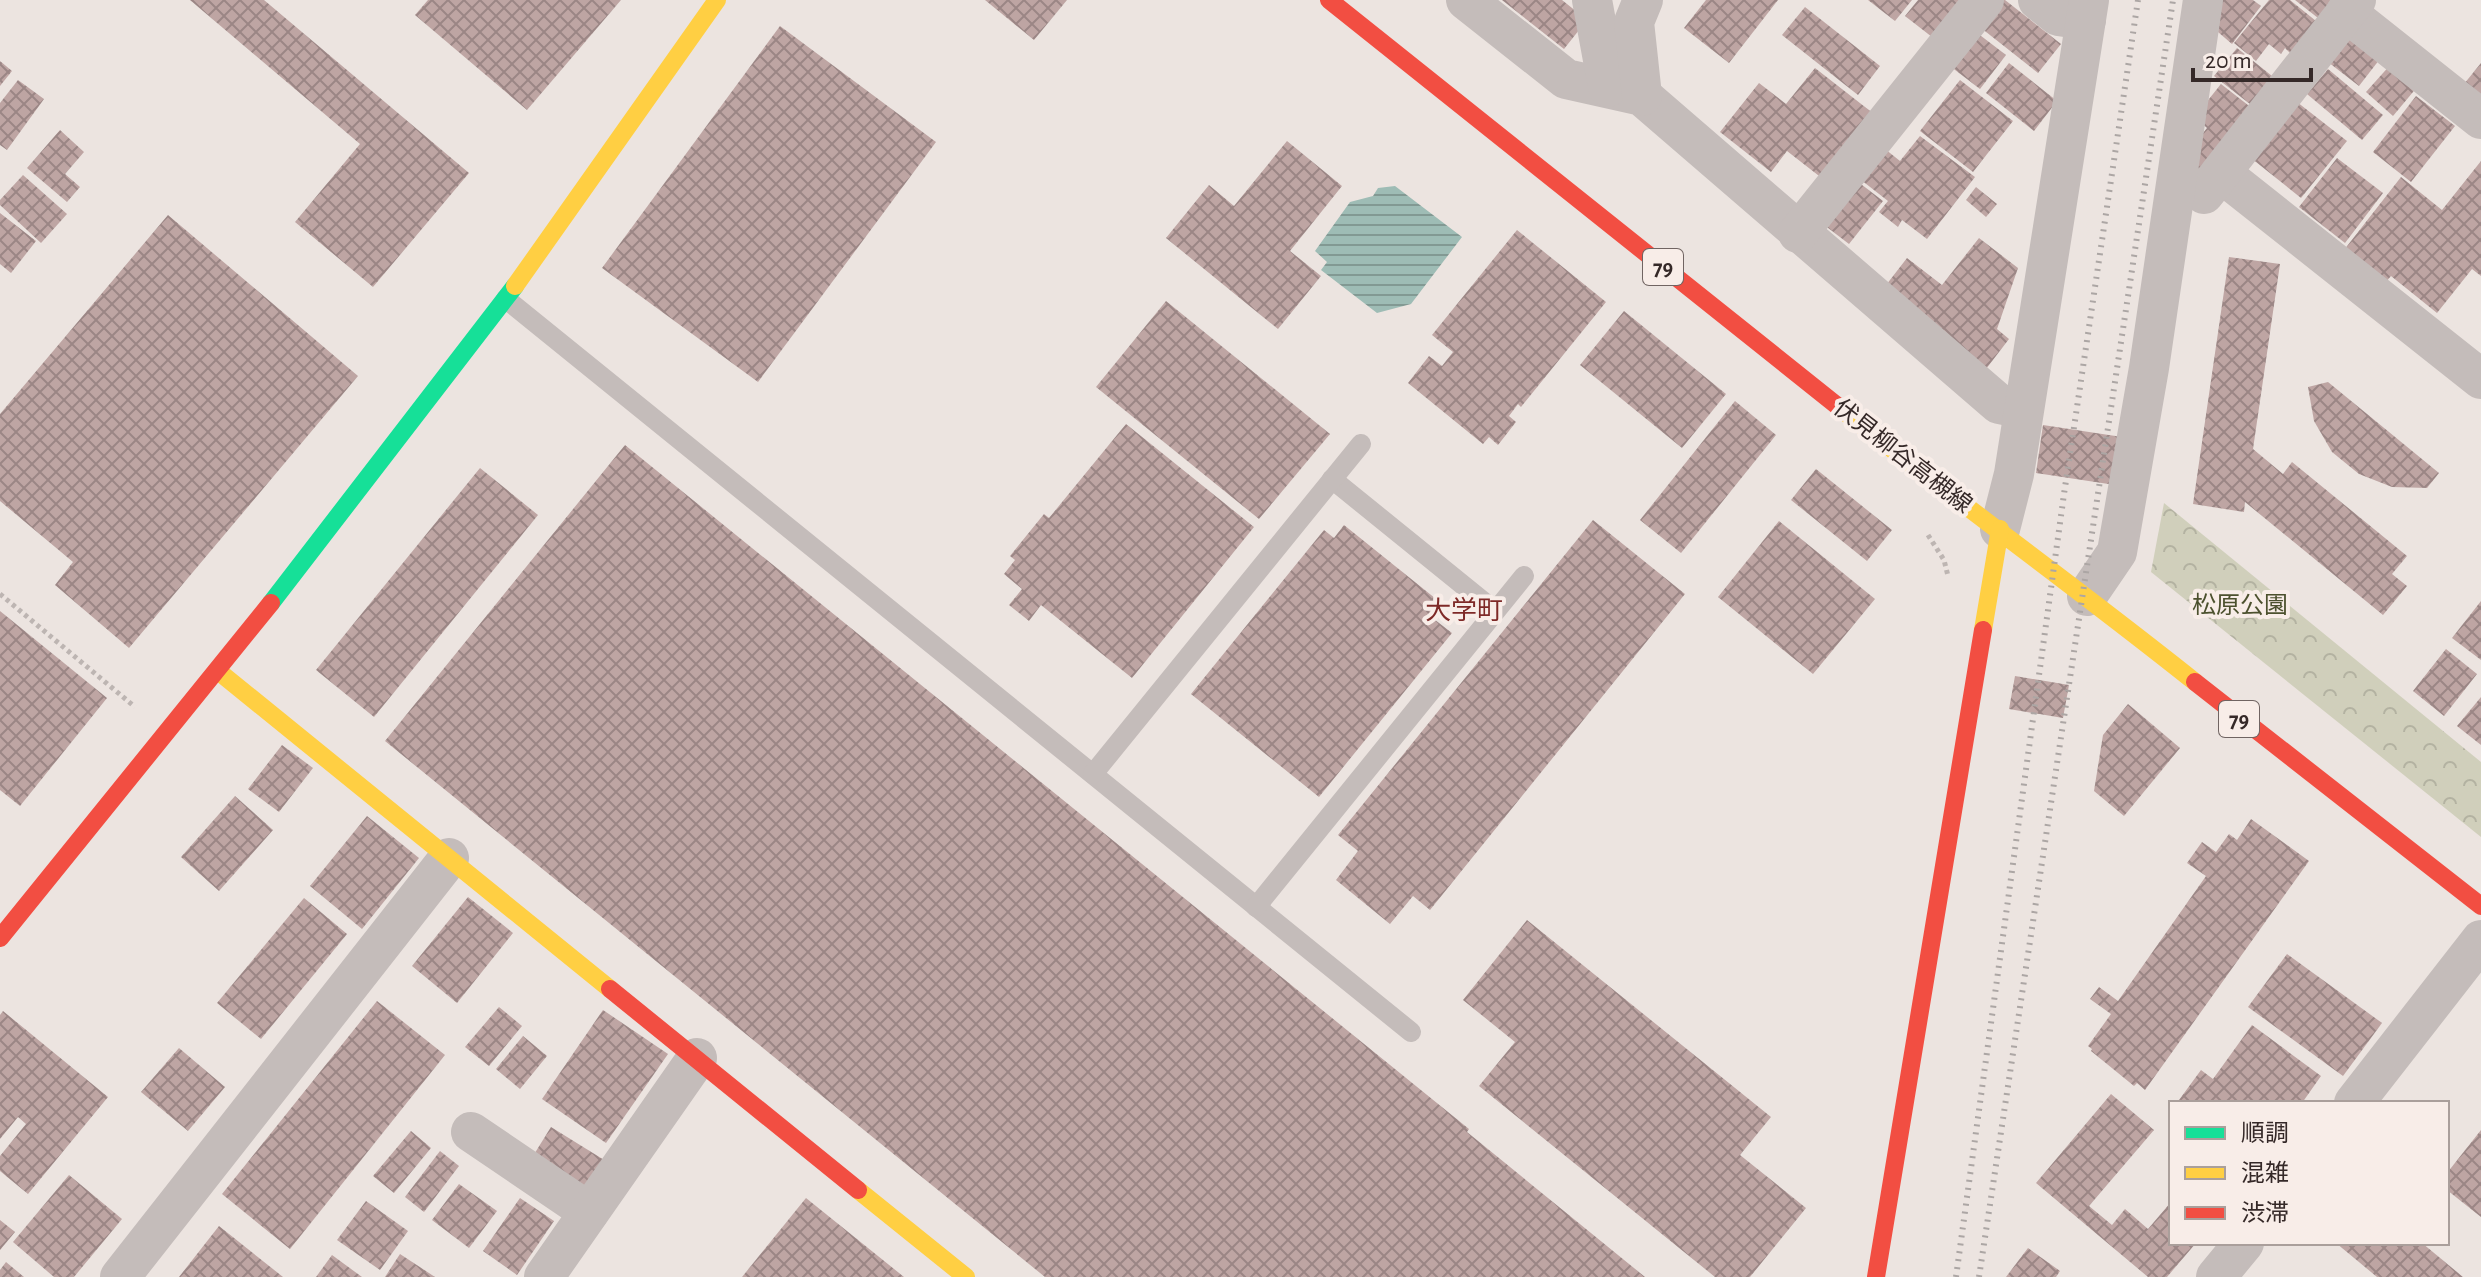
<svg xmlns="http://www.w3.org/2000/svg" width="2481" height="1277" font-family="'Alegreya Sans','Noto Sans JP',sans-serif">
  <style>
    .forest { fill: url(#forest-crowns) }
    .water { fill: url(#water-rules) }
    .building { fill: url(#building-cross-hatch) }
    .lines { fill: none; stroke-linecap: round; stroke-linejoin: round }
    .path { stroke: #bdb5b2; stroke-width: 5; stroke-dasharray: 4 4; stroke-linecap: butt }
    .lane { stroke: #c4bcba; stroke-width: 20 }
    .street { stroke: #c4bcba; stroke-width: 40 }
    .fast { stroke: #16e098; stroke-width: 18 }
    .slow { stroke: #ffcf43; stroke-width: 18 }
    .jam { stroke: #f24e42; stroke-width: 18 }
    .rail { stroke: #aca6a4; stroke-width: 6; stroke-dasharray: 2 6; stroke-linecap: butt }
    .labels { text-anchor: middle; stroke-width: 8; stroke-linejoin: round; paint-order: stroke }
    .shield { fill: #f8ede8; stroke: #706462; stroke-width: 2 }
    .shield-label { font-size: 22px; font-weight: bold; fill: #352928 }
    .street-label { font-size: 24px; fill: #352928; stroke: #f8ede8 }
    .park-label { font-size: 24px; fill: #4c512e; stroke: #f8ede8 }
    .neighbourhood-label { font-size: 26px; fill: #7e2927; stroke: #f8ede8 }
  </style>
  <defs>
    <pattern id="forest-crowns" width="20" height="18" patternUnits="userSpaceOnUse" patternTransform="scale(2)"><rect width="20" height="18" fill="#d0cfbb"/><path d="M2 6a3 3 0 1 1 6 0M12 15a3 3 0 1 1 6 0" fill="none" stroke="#b3b2a1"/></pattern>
    <pattern id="water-rules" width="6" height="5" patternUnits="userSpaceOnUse" patternTransform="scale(2)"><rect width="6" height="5" fill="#9ebcb5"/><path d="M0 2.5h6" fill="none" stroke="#829993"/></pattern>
    <pattern id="building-cross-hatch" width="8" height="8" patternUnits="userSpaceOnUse" patternTransform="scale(2)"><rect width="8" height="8" fill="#bea5a3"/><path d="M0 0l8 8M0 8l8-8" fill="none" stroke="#9b8685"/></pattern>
  </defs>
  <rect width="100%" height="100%" fill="#ece4e0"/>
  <path class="forest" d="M2164 503 2481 762V837L2151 572Z"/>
  <path class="water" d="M1395 186 1462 237 1411 304 1377 313 1321 270 1327 262 1315 251 1350 202 1373 196 1378 188Z"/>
  <g class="building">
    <path d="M190 0H264L469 173 373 287 295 222 360 144Z"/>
    <path d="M428 0H621L527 110 415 15Z"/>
    <path d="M985 0H1067L1034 40Z"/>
    <path d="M1502 0H1562L1587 20 1564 49Z"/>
    <path d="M1706 0H1778L1729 63 1684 28Z"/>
    <path d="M1868 0H1912L1895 21Z"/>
    <path d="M1918 0H1961L1932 37 1905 16Z"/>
    <path d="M1995 0H2005L2061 44 2038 73 1976 24Z"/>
    <path d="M2219 0H2253L2261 6 2232 44 2218 32Z"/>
    <path d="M2269 0H2290L2316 21 2290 53 2285 48 2281 54 2269 44 2256 61 2234 43Z"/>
    <path d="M2295 0H2333L2318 18Z"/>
    <path d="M1805 7 1880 66 1858 95 1782 35Z"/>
    <path d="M780 26 936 142 758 382 602 268Z"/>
    <path d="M1972 29 2006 55 1980 89 1946 63Z"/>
    <path d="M2352 31 2383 55 2359 86 2328 62Z"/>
    <path d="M2237 48 2277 80 2255 108 2214 76Z"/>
    <path d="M0 61 12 71 0 86Z"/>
    <path d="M2009 63 2057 101 2034 131 1986 93Z"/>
    <path d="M2392 63 2418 86 2393 116 2366 92Z"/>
    <path d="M2481 63V98L2464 84Z"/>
    <path d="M1815 68 1874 114 1823 179 1787 151 1771 172 1720 132 1759 83 1786 104Z"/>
    <path d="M2328 69 2383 115 2362 140 2307 94Z"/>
    <path d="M18 80 44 99 7 150 0 145V103Z"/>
    <path d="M1960 80 2013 121 1973 172 1920 131Z"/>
    <path d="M2221 84 2253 109 2203 172 2195 166 2199 138 2207 128 2198 120 2201 109Z"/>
    <path d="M2416 96 2455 126 2411 182 2373 152Z"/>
    <path d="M2297 102 2347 141 2301 198 2251 158Z"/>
    <path d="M60 130 84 152 65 174 80 187 67 202 27 168Z"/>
    <path d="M1920 136 1975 177 1927 239 1902 220 1898 227 1879 212 1888 201 1856 176 1880 145 1900 161Z"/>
    <path d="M1287 141 1342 186 1290 251 1321 276 1278 329 1166 238 1209 185 1234 206Z"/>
    <path d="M2337 158 2383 193 2345 243 2299 207Z"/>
    <path d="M2481 161V276L2472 269 2437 313 2391 276 2385 283 2344 250 2401 177 2442 210Z"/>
    <path d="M23 175 67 214 41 243 0 205V200Z"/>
    <path d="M1853 178 1883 201 1849 244 1819 221Z"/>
    <path d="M1976 187 1997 204 1986 217 1966 200Z"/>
    <path d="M0 213 36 241 11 273 0 264Z"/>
    <path d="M168 215 358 376 129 648 55 585 73 562 0 501V414Z"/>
    <path d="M1517 230 1606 302 1521 407 1518 404 1509 416 1516 422 1498 445 1489 437 1483 444 1408 383 1429 356 1442 366 1453 352 1432 335Z"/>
    <path d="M1979 238 2018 268 1997 329 2009 339 1986 369 1883 289 1907 258 1942 285Z"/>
    <path d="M2229 257 2280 264 2253 449 2283 474 2292 462 2407 556 2392 574 2407 586 2383 615 2245 502 2244 512 2193 504Z"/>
    <path d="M1166 301 1330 434 1259 519 1096 387Z"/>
    <path d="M1624 311 1726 394 1682 448 1580 365Z"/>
    <path d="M2328 382 2439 473 2427 488 2392 487 2359 474 2332 452 2314 421 2308 387Z"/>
    <path d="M1735 401 1776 435 1681 553 1640 520Z"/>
    <path d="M1126 424 1254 527 1132 678 1041 605 1029 621 1009 605 1022 589 1004 574 1015 560 1010 556 1044 514 1049 518Z"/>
    <path d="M2043 425 2122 437 2115 485 2036 473Z"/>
    <path d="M625 445 1469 1129 1467 1132 1645 1277H1045L385 741Z"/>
    <path d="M480 468 538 515 374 717 316 670Z"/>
    <path d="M1816 469 1892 530 1867 561 1791 500Z"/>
    <path d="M1593 520 1685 594 1430 910 1413 896 1390 924 1336 880 1358 851 1338 835Z"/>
    <path d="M1779 521 1875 599 1813 674 1718 597Z"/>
    <path d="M1344 525 1441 603 1430 616 1452 633 1319 797 1191 694 1324 530 1334 538Z"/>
    <path d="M2481 601V660L2452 638Z"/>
    <path d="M0 611 107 698 20 806 0 790Z"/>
    <path d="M2446 649 2477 674 2444 716 2413 691Z"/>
    <path d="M2015 676 2069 685 2063 718 2009 709Z"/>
    <path d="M2481 697V745L2457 726Z"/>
    <path d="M2128 704 2180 748 2124 816 2094 791 2103 735Z"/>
    <path d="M282 745 313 768 279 812 248 789Z"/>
    <path d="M235 796 273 830 219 891 181 857Z"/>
    <path d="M367 816 419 858 362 929 310 886Z"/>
    <path d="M2251 819 2309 861 2145 1090 2137 1083 2134 1086 2091 1051 2092 1049 2088 1046 2111 1014 2090 999 2099 987 2118 1001 2206 876 2187 863 2202 842 2216 852 2229 834 2237 840Z"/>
    <path d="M468 897 513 933 457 1003 412 966Z"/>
    <path d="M304 898 347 934 261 1039 217 1003Z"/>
    <path d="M1527 920 1771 1117 1740 1155 1806 1208 1750 1277H1715L1479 1086 1515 1042 1463 1000Z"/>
    <path d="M2287 954 2382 1023 2343 1076 2248 1007Z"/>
    <path d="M377 1001 445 1055 290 1249 222 1194Z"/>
    <path d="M499 1007 522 1026 489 1066 465 1047Z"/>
    <path d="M603 1010 668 1054 606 1143 542 1099Z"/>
    <path d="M3 1011 108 1097 28 1194 0 1171V1156L26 1124 18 1117 0 1139V1015Z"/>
    <path d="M2252 1025 2321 1076 2302 1103H2183L2179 1100 2201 1070 2213 1079Z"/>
    <path d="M523 1036 547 1056 520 1089 496 1069Z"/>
    <path d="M179 1048 225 1087 188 1131 141 1092Z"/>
    <path d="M2111 1094 2154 1130 2089 1206 2112 1225 2125 1209 2148 1229 2171 1202V1243H2196L2167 1277H2148L2036 1183Z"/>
    <path d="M551 1127 609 1163 591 1192 533 1156Z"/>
    <path d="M2481 1130V1217L2447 1190V1173Z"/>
    <path d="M411 1131 431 1148 394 1193 373 1176Z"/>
    <path d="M440 1151 459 1166 424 1212 405 1197Z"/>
    <path d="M69 1175 122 1219 74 1277H54L13 1242Z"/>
    <path d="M459 1184 497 1211 469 1248 432 1220Z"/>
    <path d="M520 1198 554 1221 517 1275 483 1251Z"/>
    <path d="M806 1198 904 1277H742Z"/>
    <path d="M366 1201 408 1231 380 1270 337 1240Z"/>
    <path d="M0 1220 15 1232 0 1250Z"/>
    <path d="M219 1226 283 1277H179Z"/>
    <path d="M2336 1243H2422L2463 1277H2377Z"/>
    <path d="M2028 1248 2060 1271 2056 1277H2006Z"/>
    <path d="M400 1254 435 1277H385Z"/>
    <path d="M332 1255 362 1277H316Z"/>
    <path d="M6 1262 24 1277H0V1270Z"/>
  </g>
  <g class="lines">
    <g class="path">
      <path d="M1928 535 1944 560 1948 576"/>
      <path d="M0 594 135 707"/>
    </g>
    <g class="lane">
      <path d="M506 299 1411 1032"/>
      <path d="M1332 479 1495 611"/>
      <path d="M1093 774 1361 444"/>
      <path d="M1256 907 1524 576"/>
    </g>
    <g class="street">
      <path d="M1466 0 1566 79 1642 96 1999 404 2023 409"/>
      <path d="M1592 0 1608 87"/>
      <path d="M2038 0 2058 16 2086 20"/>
      <path d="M2346 12 2481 119"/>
      <path d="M1642 96 1634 22 1643 0"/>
      <path d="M2221 173 2481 379"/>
      <path d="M2204 194 2356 0"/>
      <path d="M1798 233 1984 0"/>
      <path d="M2000 529 2014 474 2089 0"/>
      <path d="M2087 596 2117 552 2149 368 2203 0"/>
      <path d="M2354 1103 2481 940"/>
      <path d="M471 1132 589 1212"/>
      <path d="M120 1277 449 858"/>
      <path d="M544 1277 697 1058"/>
      <path d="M2216 1277 2244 1243"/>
    </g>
    <path class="fast" d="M271 603 515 286"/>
    <g class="slow">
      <path d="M515 286 717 0"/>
      <path d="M1845 412C1960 504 2080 590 2195 682"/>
      <path d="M1983 630 2000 529"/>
      <path d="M218 671 610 989"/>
      <path d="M858 1190 966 1277"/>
    </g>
    <g class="jam">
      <path d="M1329 0 1845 412"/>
      <path d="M2195 682 2481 906"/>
      <path d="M0 938 271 603"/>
      <path d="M610 989 858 1190"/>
      <path d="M1876 1277 1983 630"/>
    </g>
    <g class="rail">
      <path d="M1956 1277 2064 494 2138 0"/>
      <path d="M1979 1277 2173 0"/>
    </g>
  </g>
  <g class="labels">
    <g class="shield">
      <rect x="1643" y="249" width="40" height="36" rx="6"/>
      <rect x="2219" y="701" width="40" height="36" rx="6"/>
    </g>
    <g class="shield-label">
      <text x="1663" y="275">79</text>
      <text x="2239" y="727">79</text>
    </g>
    <g class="street-label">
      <text transform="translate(1903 456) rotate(38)" y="8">伏見柳谷高槻線</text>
    </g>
    <g class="park-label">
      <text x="2240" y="613">松原公園</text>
    </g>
    <g class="neighbourhood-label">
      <text x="1464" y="619">大学町</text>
    </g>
  </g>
  <rect x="2169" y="1101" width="280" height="144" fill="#f8ede8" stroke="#aa9f9b" stroke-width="2"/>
  <rect x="2185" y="1127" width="40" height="12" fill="#16e098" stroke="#aa9f9b" stroke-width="2"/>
  <text x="2241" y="1141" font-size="24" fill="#352928">順調</text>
  <rect x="2185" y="1167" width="40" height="12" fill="#ffcf43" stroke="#aa9f9b" stroke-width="2"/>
  <text x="2241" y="1181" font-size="24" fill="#352928">混雑</text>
  <rect x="2185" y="1207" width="40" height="12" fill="#f24e42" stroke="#aa9f9b" stroke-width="2"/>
  <text x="2241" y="1221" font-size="24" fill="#352928">渋滞</text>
  <path d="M2193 68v12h118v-12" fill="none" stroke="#352928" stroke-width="4"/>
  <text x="2205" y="68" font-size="24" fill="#352928" stroke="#f8ede8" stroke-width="6" paint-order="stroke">20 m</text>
</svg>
